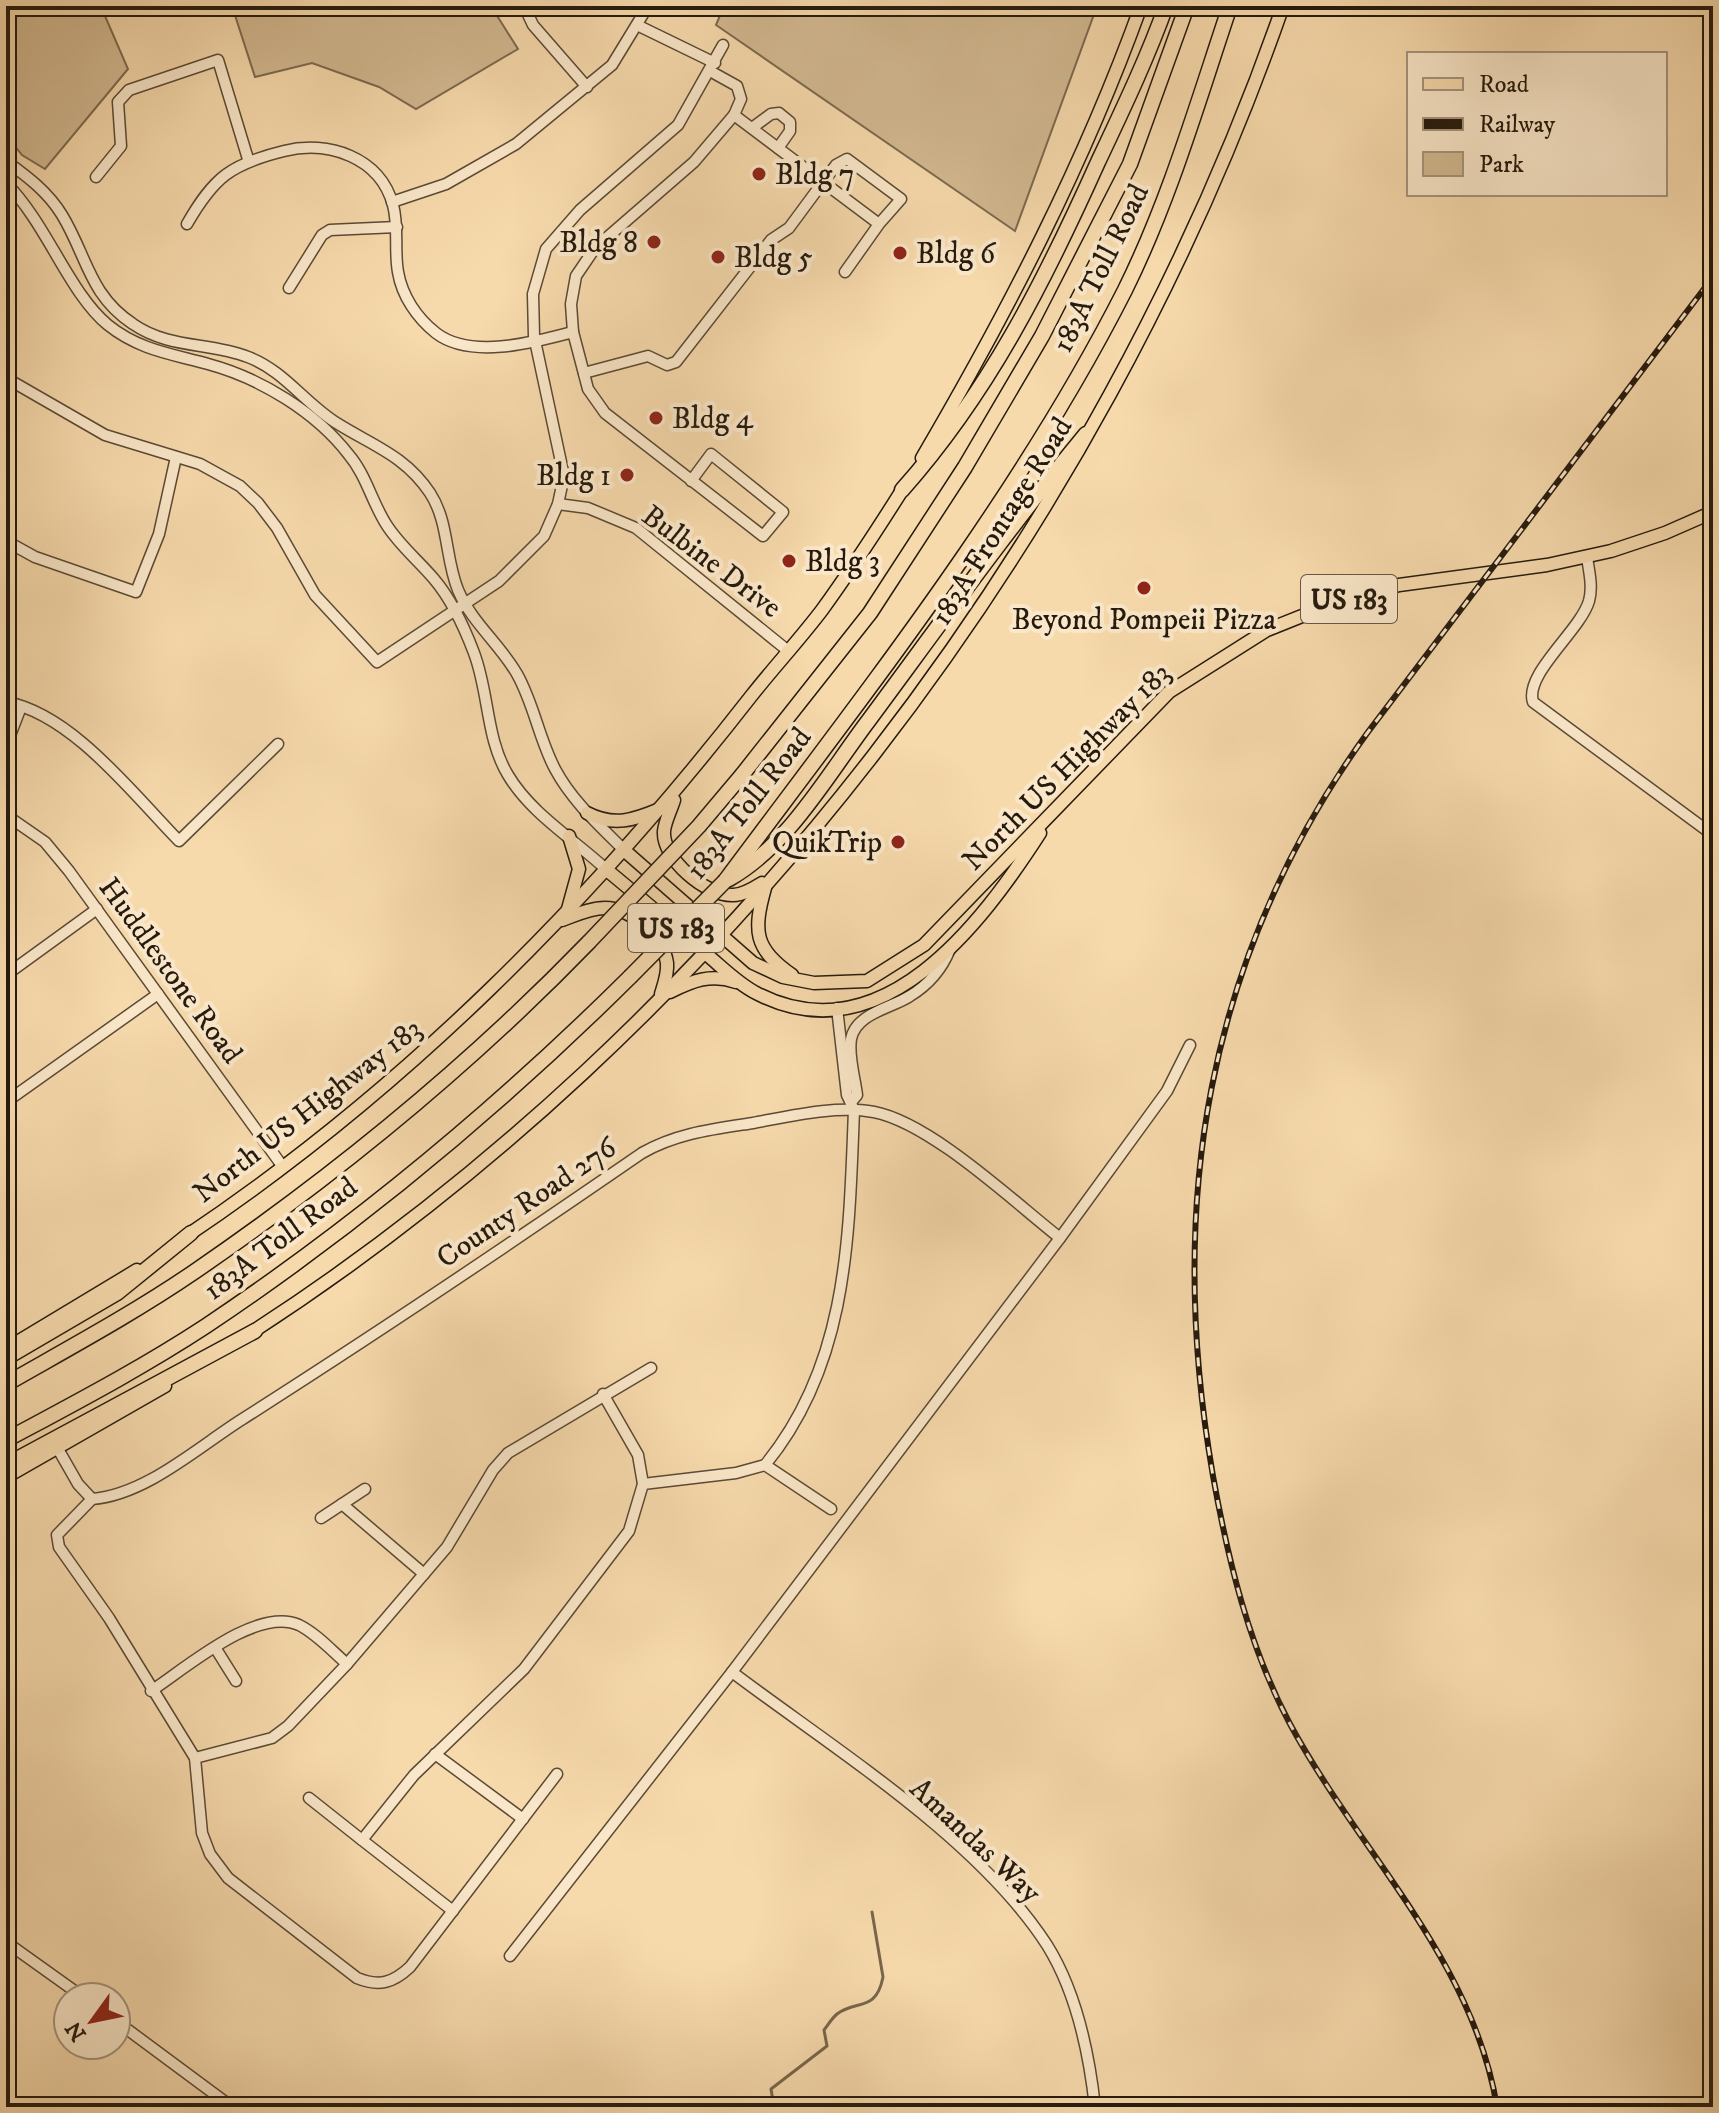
<svg xmlns="http://www.w3.org/2000/svg" width="1719" height="2113" font-family="'IM FELL DW Pica',serif">
  <style>
    .green { fill: #d3b991; stroke: #7c6a50; stroke-width: 2 }
    .lines { fill: none; stroke-linecap: round; stroke-linejoin: round }
    .stream { stroke: #78664c; stroke-width: 3 }
    .minor-casing { stroke: #5a4a36; stroke-width: 13 }
    .major-casing { stroke: #251a0e; stroke-width: 15 }
    .highway-casing { stroke: #251a0e; stroke-width: 17 }
    .minor { stroke: #fae7c9; stroke-width: 10 }
    .major { stroke: #f7daac; stroke-width: 12 }
    .highway { stroke: #f7daac; stroke-width: 14 }
    .rail-casing { stroke: #251a0e; stroke-width: 6 }
    .rail { stroke: #fae7c9; stroke-width: 3; stroke-dasharray: 9; stroke-linecap: butt }
    .highway-bridge-casing { stroke: #251a0e; stroke-width: 17; stroke-linecap: butt }
    .highway-bridge { stroke: #f7daac; stroke-width: 14 }
    .poi-dot { fill: #8f2418; stroke: #fae7c9; stroke-width: 3 }
    .labels { text-anchor: middle; stroke-width: 8; stroke-linejoin: round; paint-order: stroke }
    .shield { fill: #fae7c9; stroke: #655846; stroke-width: 2 }
    .shield-label { font-size: 28px; font-weight: bold; fill: #251a0e }
    .poi-label { font-size: 30px; fill: #251a0e; stroke: #fae7c9; text-anchor: start }
    .street-label { font-size: 30px; fill: #251a0e; stroke: #fae7c9 }
  </style>
  <rect width="100%" height="100%" fill="#f7daac"/>
  <filter id="stains"><feTurbulence type="fractalNoise" baseFrequency=".0025" numOctaves="4"/><feColorMatrix values="0 0 0 0 .2 0 0 0 0 .09 0 0 0 0 .02 0 0 0 .5 -.17"/></filter>
  <radialGradient id="worn" r=".72"><stop offset=".6" stop-color="#630" stop-opacity="0"/><stop offset="1" stop-color="#630" stop-opacity=".3"/></radialGradient>
  <g class="green">
    <path d="M6 6H130L105 16 128 69 45 169 22 155 6 135Z"/>
    <path d="M232 6H491L518 49 416 109 379 87 312 63 255 77Z"/>
    <path d="M724 6H1097L1015 231 716 25Z"/>
  </g>
  <g class="lines">
    <path class="stream" d="M774 2107 771 2089 827 2046 824 2030C828 2025 832 2018 837 2014 856 1999 876 2013 883 1977L872 1912"/>
    <g class="minor-casing">
      <g id="minor">
        <path d="M524 6 533 25 587 87"/>
        <path d="M639 26 715 63"/>
        <path d="M752 128 771 114 779 113 790 122V131L778 148"/>
        <path d="M6 161C28 177 48 192 62 215 87 256 89 295 133 324 169 349 210 342 248 357 283 370 304 402 335 422 371 445 405 455 430 493 449 522 445 558 458 590 472 623 500 644 517 674 534 704 539 739 555 769 572 801 600 826 625 851"/>
        <path d="M96 177 121 146 118 102 129 90 218 60 248 159"/>
        <path d="M6 183C47 224 69 293 108 325 139 350 172 354 208 364 260 378 316 412 349 455 366 475 372 502 386 524 399 545 418 560 434 579 451 599 465 629 474 653 489 692 486 739 508 775 531 814 575 840 608 871"/>
        <path d="M392 202 446 184 516 144 612 65 648 6"/>
        <path d="M187 224C214 177 231 164 284 151 328 140 380 157 393 205 399 227 394 250 398 272 402 296 417 318 436 333 471 360 535 342 573 332L588 389 605 413 763 536 783 512 711 454 691 481"/>
        <path d="M845 272 879 224 823 182 836 165 847 159 901 199 879 224"/>
        <path d="M289 288 322 235 330 230 397 227"/>
        <path d="M573 332 571 304 576 276 595 248 694 162 734 115"/>
        <path d="M584 373 648 356 667 365 676 362 771 240 789 228 823 182 734 115 741 99 737 86 710 71"/>
        <path d="M6 378 105 435 200 464 240 486 258 503 277 528 315 595 377 662 499 581 544 536 558 504 564 476 534 336 533 294 546 249 580 210 678 125 723 45"/>
        <path d="M558 504 588 508 636 528 787 650"/>
        <path d="M6 541 35 557 136 592 159 534 176 457"/>
        <path d="M1587 557C1589 572 1593 586 1589 601 1580 631 1524 674 1533 702L1713 835"/>
        <path d="M6 702C72 714 133 794 179 841L278 744"/>
        <path d="M6 746 21 707"/>
        <path d="M6 815 45 842 69 871 283 1167"/>
        <path d="M6 975 97 909"/>
        <path d="M852 1101 857 1095C855 1078 848 1056 851 1039 856 1013 892 1008 910 996 928 985 942 969 950 949"/>
        <path d="M6 1102 158 994"/>
        <path d="M58 1449 78 1484 92 1499C145 1495 197 1448 241 1420 376 1334 510 1244 642 1153 677 1133 714 1129 753 1123 791 1116 836 1105 874 1112 931 1123 1014 1202 1060 1238"/>
        <path d="M765 1465 831 1509"/>
        <path d="M643 1484 736 1473 765 1465C849 1363 849 1235 854 1110L847 1095 837 1008"/>
        <path d="M92 1499 57 1535 59 1547 109 1618 195 1758 202 1833 210 1854 228 1878 357 1978C379 1987 393 1983 410 1967L557 1774"/>
        <path d="M342 1504 424 1574"/>
        <path d="M321 1518 365 1489"/>
        <path d="M216 1649 236 1681"/>
        <path d="M732 1672C834 1749 978 1838 1047 1945 1077 1993 1089 2052 1095 2107"/>
        <path d="M151 1691C186 1668 257 1606 299 1625 317 1634 332 1651 347 1664"/>
        <path d="M435 1754 523 1819"/>
        <path d="M195 1758 272 1738 288 1726 347 1664 447 1547 493 1470 508 1453 651 1368"/>
        <path d="M309 1798 362 1840"/>
        <path d="M453 1911 362 1840 414 1775 524 1669 629 1531 643 1484 638 1455 603 1394"/>
        <path d="M6 1942 83 1997"/>
        <path d="M510 1956 732 1672 1060 1238 1167 1091 1190 1045"/>
        <path d="M116 2021 232 2107"/>
      </g>
    </g>
    <g class="major-casing">
      <g id="major">
        <path d="M922 458C1007 313 1084 164 1141 6"/>
        <path d="M674 800C671 810 665 821 664 831 662 859 706 896 733 895 743 895 754 888 762 883"/>
        <path d="M587 813C614 827 634 820 660 809"/>
        <path d="M625 851 753 963 783 977 814 983 867 981 924 945 1169 692 1267 630 1337 602 1399 585 1547 565 1611 551 1665 533 1713 512"/>
        <path d="M608 871C641 898 673 926 705 953 722 967 738 984 758 994 882 1057 982 923 1040 833"/>
        <path d="M765 888C753 931 754 949 792 975"/>
        <path d="M568 909 579 869 569 836"/>
        <path d="M562 920C576 915 590 908 605 908 632 908 663 936 667 963 668 974 664 984 661 994"/>
        <path d="M670 992C692 981 711 973 736 982"/>
        <path d="M185 1237C406 1089 590 903 752 695 775 666 800 639 822 610 851 570 879 527 906 484"/>
        <path d="M249 1334C721 1030 1099 535 1283 6"/>
        <path d="M6 1349 137 1270"/>
        <path d="M6 1477 165 1386"/>
      </g>
    </g>
    <g class="highway-casing">
      <g id="highway">
        <path d="M902 490C989 392 1045 280 1098 162 1122 111 1147 59 1166 6"/>
        <path d="M742 775 870 613 965 467 1042 336 1130 164 1187 6"/>
        <path d="M729 879C789 845 828 774 869 720 940 624 1010 526 1086 434"/>
        <path d="M725 881C865 693 1019 499 1125 290 1170 199 1198 101 1230 6"/>
        <path d="M6 1358 117 1293 191 1233"/>
        <path d="M6 1384C69 1348 134 1313 194 1272 337 1174 469 1066 589 942"/>
        <path d="M6 1440C73 1404 142 1368 206 1326 357 1225 501 1105 630 977"/>
        <path d="M6 1465 255 1331"/>
      </g>
    </g>
    <use href="#minor" class="minor"/>
    <use href="#major" class="major"/>
    <use href="#highway" class="highway"/>
    <g class="rail-casing">
      <path id="rail" d="M1497 2107C1473 1959 1359 1852 1290 1724 1249 1647 1228 1560 1213 1476 1166 1206 1205 957 1368 732L1713 277"/>
    </g>
    <use href="#rail" class="rail"/>
    <g class="highway-bridge-casing">
      <g id="highway-bridge">
        <path d="M589 942 699 826 742 775"/>
        <path d="M630 977 725 881"/>
      </g>
    </g>
    <use href="#highway-bridge" class="highway-bridge"/>
  </g>
  <g class="poi-dot">
    <circle cx="759" cy="174" r="8"/>
    <circle cx="654" cy="242" r="8"/>
    <circle cx="900" cy="253" r="8"/>
    <circle cx="718" cy="257" r="8"/>
    <circle cx="656" cy="418" r="8"/>
    <circle cx="627" cy="475" r="8"/>
    <circle cx="789" cy="561" r="8"/>
    <circle cx="1144" cy="588" r="8"/>
    <circle cx="898" cy="842" r="8"/>
  </g>
  <g class="labels">
    <g class="shield">
      <rect x="1301" y="575" width="96" height="48" rx="6"/>
      <rect x="628" y="904" width="96" height="48" rx="6"/>
    </g>
    <g class="shield-label">
      <text x="1349" y="609">US 183</text>
      <text x="676" y="938">US 183</text>
    </g>
    <g class="poi-label">
      <text x="775" y="184">Bldg 7</text>
      <text x="638" y="252" text-anchor="end">Bldg 8</text>
      <text x="916" y="263">Bldg 6</text>
      <text x="734" y="267">Bldg 5</text>
      <text x="672" y="428">Bldg 4</text>
      <text x="611" y="485" text-anchor="end">Bldg 1</text>
      <text x="805" y="571">Bldg 3</text>
      <text x="1144" y="629" text-anchor="middle">Beyond Pompeii Pizza</text>
      <text x="882" y="852" text-anchor="end">QuikTrip</text>
    </g>
    <g class="street-label">
      <text transform="translate(1100 268) rotate(-64)" y="10">183A Toll Road</text>
      <text transform="translate(1001 521) rotate(-58)" y="10">183A Frontage Road</text>
      <text transform="translate(712 561) rotate(37)" y="10">Bulbine Drive</text>
      <text transform="translate(1066 766) rotate(-45)" y="10">North US Highway 183</text>
      <text transform="translate(748 803) rotate(-52)" y="10">183A Toll Road</text>
      <text transform="translate(171 970) rotate(54)" y="10">Huddlestone Road</text>
      <text transform="translate(307 1110) rotate(-38)" y="10">North US Highway 183</text>
      <text transform="translate(526 1202) rotate(-34)" y="10">County Road 276</text>
      <text transform="translate(280 1238) rotate(-37)" y="10">183A Toll Road</text>
      <text transform="translate(976 1840) rotate(43)" y="10">Amandas Way</text>
    </g>
  </g>
  <rect width="1719" height="2113" fill="none" stroke="#f7daac" stroke-width="32"/>
  <rect x="8" y="8" width="1703" height="2097" fill="none" stroke="#251a0e" stroke-width="4"/>
  <rect x="16" y="16" width="1687" height="2081" fill="none" stroke="#251a0e" stroke-width="2"/>
  <rect x="1407" y="52" width="260" height="144" fill="#fae7c9" stroke="#a5957e" stroke-width="2"/>
  <rect x="1423" y="78" width="40" height="12" fill="#f7daac" stroke="#a5957e" stroke-width="2"/>
  <text x="1479" y="92" font-size="24" fill="#251a0e">Road</text>
  <rect x="1423" y="118" width="40" height="12" fill="#251a0e" stroke="#a5957e" stroke-width="2"/>
  <text x="1479" y="132" font-size="24" fill="#251a0e">Railway</text>
  <rect x="1423" y="152" width="40" height="24" fill="#d3b991" stroke="#a5957e" stroke-width="2"/>
  <text x="1479" y="172" font-size="24" fill="#251a0e">Park</text>
  <g transform="translate(92 2021) rotate(237)"><circle r="38" fill="#fae7c9" stroke="#a5957e" stroke-width="2"/>
  <path d="M0-6L14 30L0 20L-14 30Z" fill="#8f2418"/>
  <text y="-12" font-size="22" font-weight="bold" text-anchor="middle" fill="#251a0e">N</text>
  </g>
  <rect width="100%" height="100%" filter="url(#stains)"/>
  <rect width="100%" height="100%" fill="url(#worn)"/>
</svg>
